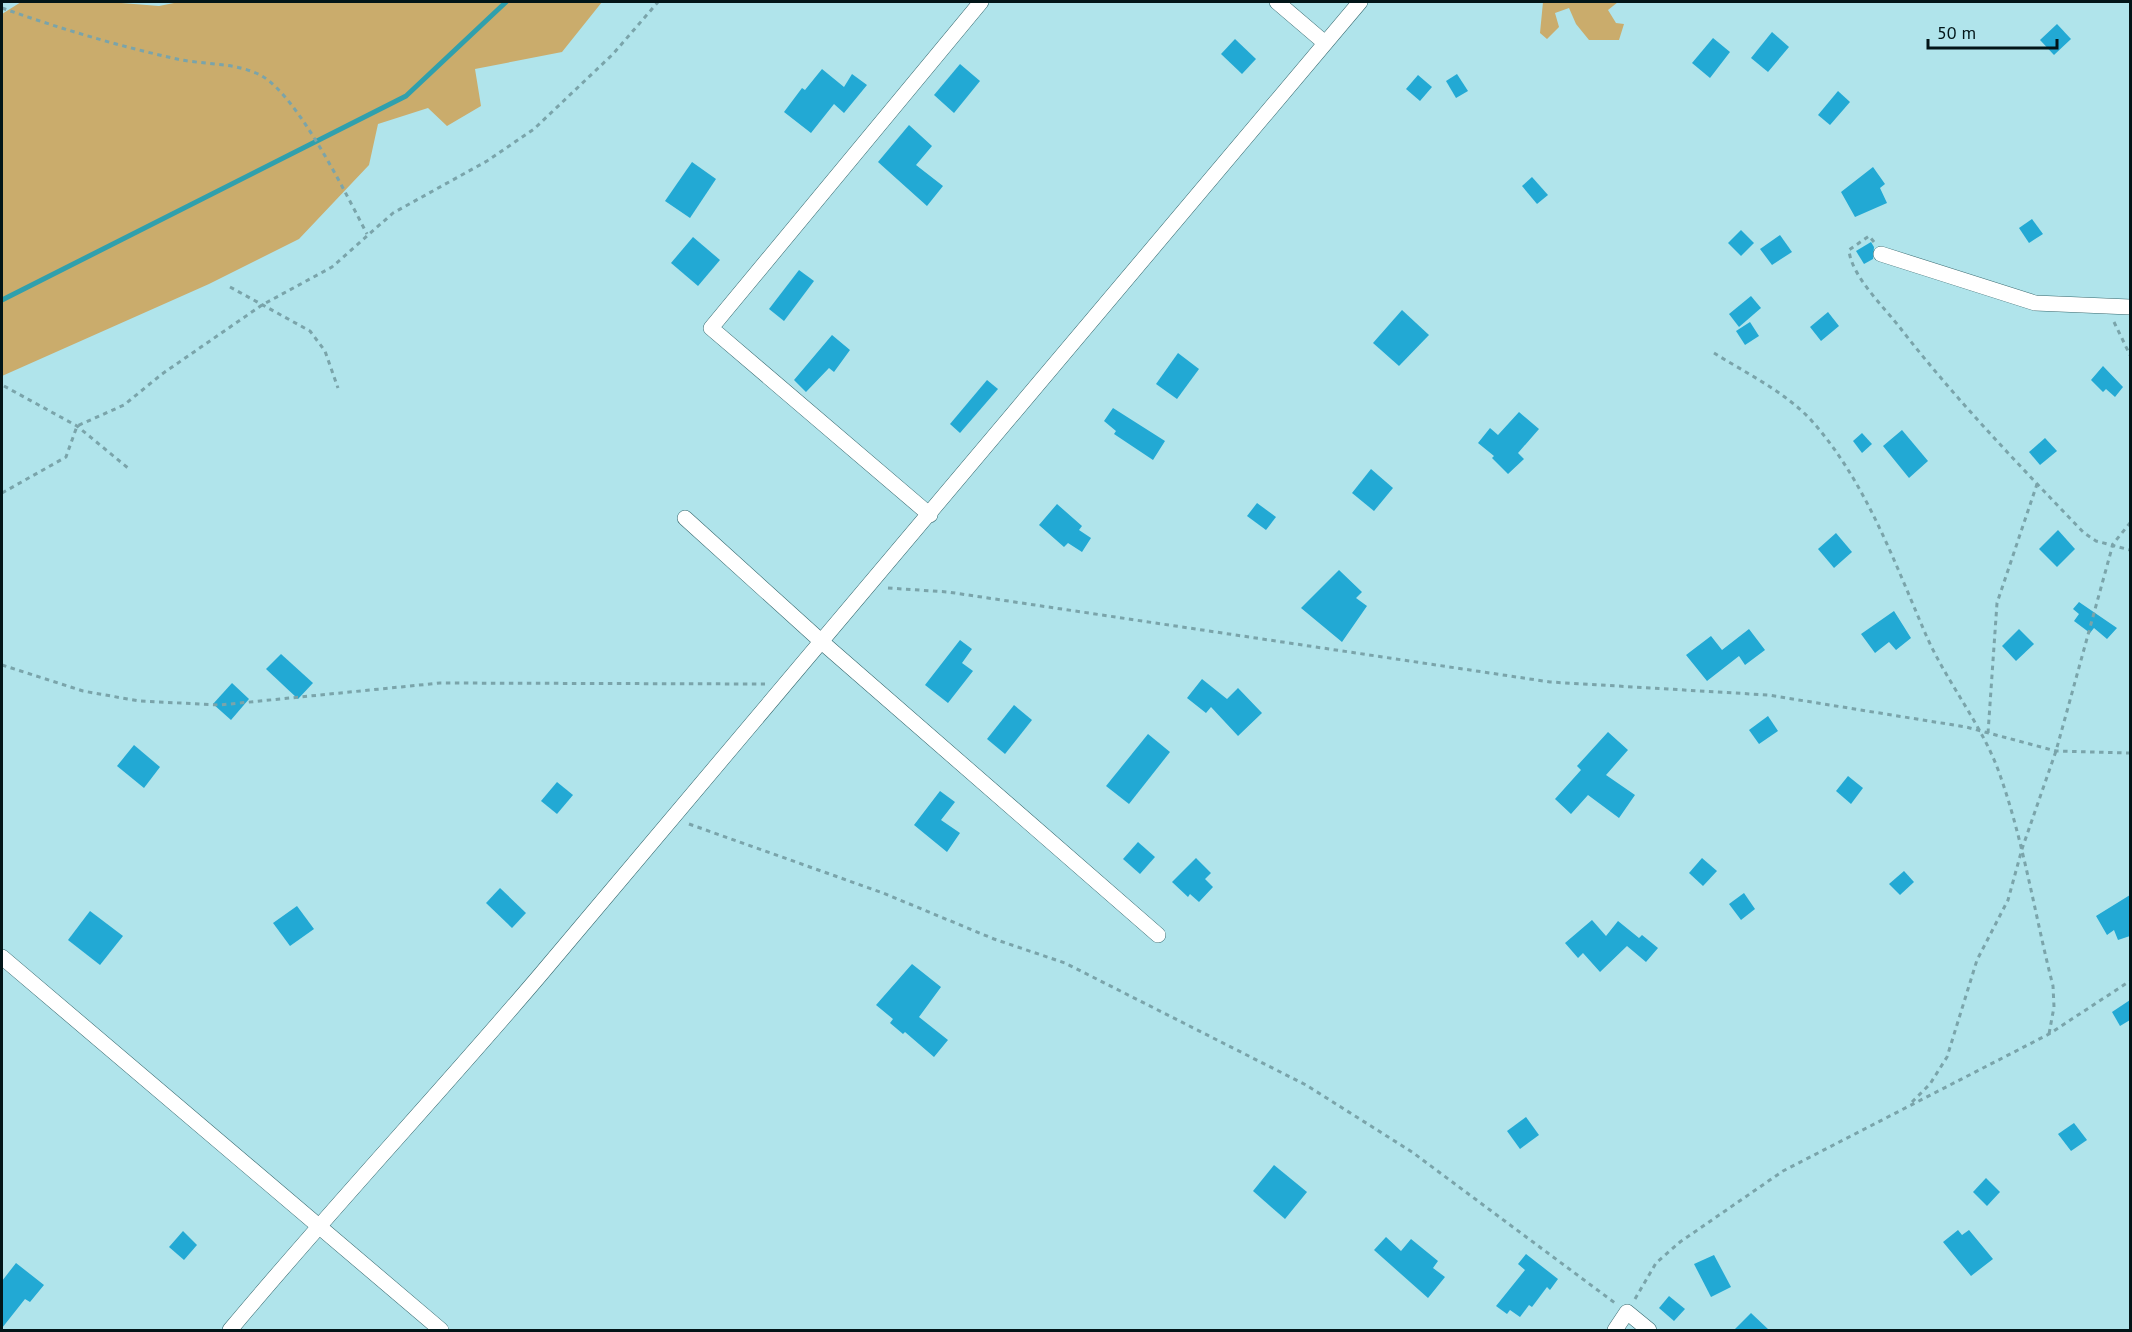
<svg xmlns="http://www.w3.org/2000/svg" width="2132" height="1332" font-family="'PT Sans',sans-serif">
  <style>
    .green { fill: #caac6c }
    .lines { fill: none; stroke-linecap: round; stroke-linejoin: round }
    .stream { stroke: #30a0ad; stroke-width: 5 }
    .building { fill: #22a9d4 }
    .minor-casing { stroke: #36686e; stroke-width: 16 }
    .path { stroke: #7aa4aa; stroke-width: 3; stroke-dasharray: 4.5 4.5; stroke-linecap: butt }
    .minor { stroke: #fff; stroke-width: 15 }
  </style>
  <rect width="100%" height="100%" fill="#b0e4eb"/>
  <g class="green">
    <path d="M21 2H109L159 6 179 2H602L562 52 475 69 481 106 447 126 428 108 378 124 369 165 299 239 209 284 2 376V14Z"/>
    <path d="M1543 2H1618L1608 10 1616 23 1624 24 1619 40H1589L1576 24 1569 8 1555 13 1559 27 1547 39 1540 33Z"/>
  </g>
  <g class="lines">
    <path class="stream" d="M2 300 406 96 506 2"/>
  </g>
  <g class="building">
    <path d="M2057 24 2071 39 2054 55 2040 40Z"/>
    <path d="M1772 32 1789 47 1768 72 1751 58Z"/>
    <path d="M1713 38 1730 52 1710 78 1692 63Z"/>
    <path d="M1235 39 1256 59 1242 74 1221 54Z"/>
    <path d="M960 64 980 81 954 113 934 95Z"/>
    <path d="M822 69 844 87 852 74 867 85 844 113 834 104 811 133 784 112 802 88 805 90Z"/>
    <path d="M1457 74 1468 91 1456 98 1446 81Z"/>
    <path d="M1418 75 1432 87 1420 101 1406 89Z"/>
    <path d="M1838 91 1850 102 1830 125 1818 115Z"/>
    <path d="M909 125 932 146 916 165 943 186 927 206 878 162Z"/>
    <path d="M692 162 716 179 690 218 665 201Z"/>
    <path d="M1873 167 1885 184 1880 188 1887 203 1855 217 1841 192Z"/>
    <path d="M1532 177 1548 195 1537 204 1522 186Z"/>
    <path d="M2032 219 2043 234 2029 243 2019 228Z"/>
    <path d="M1741 230 1754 243 1741 256 1728 243Z"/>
    <path d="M1780 235 1792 252 1772 265 1760 249Z"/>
    <path d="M693 237 720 260 698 286 671 263Z"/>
    <path d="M1871 242 1874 247 1873 259 1864 264 1856 251Z"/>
    <path d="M799 270 814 281 784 321 769 309Z"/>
    <path d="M1751 296 1761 308 1739 327 1729 314Z"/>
    <path d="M1402 310 1429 335 1399 366 1373 343Z"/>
    <path d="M1828 312 1839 326 1821 341 1810 327Z"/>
    <path d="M1750 322 1759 336 1745 345 1736 331Z"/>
    <path d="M832 335 850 350 834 372 829 368 806 392 794 380Z"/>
    <path d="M1178 353 1199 369 1177 399 1156 384Z"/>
    <path d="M2103 366 2123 387 2115 397 2106 389 2103 392 2091 380Z"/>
    <path d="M987 380 998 389 960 433 950 424Z"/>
    <path d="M1113 408 1165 441 1153 460 1114 434 1116 431 1104 421Z"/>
    <path d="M1519 412 1539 429 1518 453 1524 459 1508 474 1492 458 1494 456 1478 443 1490 428 1498 435Z"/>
    <path d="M1902 430 1928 461 1909 478 1883 446Z"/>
    <path d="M1862 433 1872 444 1862 453 1853 441Z"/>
    <path d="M2045 438 2057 451 2040 465 2029 452Z"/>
    <path d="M1371 469 1393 488 1374 511 1352 493Z"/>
    <path d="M1257 503 1276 517 1266 530 1247 516Z"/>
    <path d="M1057 504 1082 526 1079 530 1091 538 1082 552 1068 543 1064 547 1039 525Z"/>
    <path d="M2058 530 2075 549 2057 567 2039 549Z"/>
    <path d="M1836 533 1852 552 1834 568 1818 549Z"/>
    <path d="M1339 570 1362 592 1356 598 1367 606 1342 642 1301 608Z"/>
    <path d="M2079 602 2117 628 2107 639 2094 628 2090 633 2074 621 2079 614 2073 609Z"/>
    <path d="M1894 611 1911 638 1896 650 1889 642 1875 653 1861 634Z"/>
    <path d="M1749 629 1765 650 1745 665 1739 656 1707 681 1686 655 1711 636 1722 650Z"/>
    <path d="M2019 629 2034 644 2016 661 2002 646Z"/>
    <path d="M960 640 972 649 962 663 973 671 948 703 925 685Z"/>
    <path d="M281 654 313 683 298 699 266 669Z"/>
    <path d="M1202 679 1227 699 1238 688 1262 713 1238 736 1211 707 1206 713 1187 698Z"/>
    <path d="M232 683 249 699 231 720 213 704Z"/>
    <path d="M1014 705 1032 720 1005 754 987 739Z"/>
    <path d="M1768 716 1778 731 1759 744 1749 730Z"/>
    <path d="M1608 732 1628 750 1606 775 1635 795 1619 818 1588 795 1571 814 1555 799 1581 770 1577 766Z"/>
    <path d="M1148 734 1170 752 1129 804 1106 786Z"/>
    <path d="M134 745 160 767 144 788 117 766Z"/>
    <path d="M1848 776 1863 788 1851 804 1836 791Z"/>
    <path d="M557 782 573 795 557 814 541 801Z"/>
    <path d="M940 791 955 802 941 820 960 833 947 852 914 825Z"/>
    <path d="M1138 842 1155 857 1140 874 1123 859Z"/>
    <path d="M1196 858 1211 873 1205 879 1213 887 1199 902 1190 894 1188 897 1172 882Z"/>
    <path d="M1702 858 1717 871 1703 886 1689 873Z"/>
    <path d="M1904 871 1914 882 1900 895 1889 884Z"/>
    <path d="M500 888 526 913 512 928 486 903Z"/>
    <path d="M1744 893 1755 909 1741 920 1729 904Z"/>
    <path d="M2130 895V936L2118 940 2114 930 2107 935 2096 916Z"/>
    <path d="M297 906 314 929 290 946 273 923Z"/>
    <path d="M90 911 123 936 100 965 68 940Z"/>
    <path d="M1592 920 1606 936 1618 921 1639 938 1642 935 1658 948 1646 962 1627 946 1600 972 1583 953 1578 958 1565 943Z"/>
    <path d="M912 964 941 987 919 1017 948 1040 934 1057 905 1032 903 1034 890 1023 893 1019 876 1005Z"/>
    <path d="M2130 1000V1020L2120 1026 2112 1012Z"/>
    <path d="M1526 1117 1539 1135 1520 1149 1507 1131Z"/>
    <path d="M2074 1123 2087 1140 2071 1151 2058 1134Z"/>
    <path d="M1274 1165 1307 1192 1285 1219 1253 1191Z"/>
    <path d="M1986 1178 2000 1192 1987 1206 1973 1192Z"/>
    <path d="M1958 1230 1962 1235 1969 1230 1993 1259 1971 1276 1943 1242Z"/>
    <path d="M183 1231 197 1245 184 1260 169 1247Z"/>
    <path d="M1386 1237 1401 1251 1411 1239 1438 1261 1433 1268 1445 1277 1428 1298 1374 1250Z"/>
    <path d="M1526 1254 1558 1279 1550 1290 1547 1287 1532 1307 1529 1305 1520 1317 1510 1310 1507 1314 1496 1306 1525 1270 1518 1264Z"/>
    <path d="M1714 1255 1731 1287 1711 1297 1694 1264Z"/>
    <path d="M16 1263 44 1285 30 1302 25 1299 2 1328V1281Z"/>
    <path d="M1669 1296 1685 1309 1674 1321 1659 1308Z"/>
    <path d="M1751 1313 1769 1330H1734Z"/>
  </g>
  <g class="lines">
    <g class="minor-casing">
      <g id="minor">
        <path d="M1277 2 1325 43"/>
        <path d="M1881 254 2035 303 2130 307"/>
        <path d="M930 515 711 328 981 2"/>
        <path d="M685 518 823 643 1158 935"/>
        <path d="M2 957 441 1330"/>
        <path d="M230 1330C331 1209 439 1094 541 974 816 651 1088 326 1360 2"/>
        <path d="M1615 1330 1627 1312 1649 1330"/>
      </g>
    </g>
    <g class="path">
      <path d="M2 8C58 28 118 46 177 59 203 65 237 62 262 76 299 98 346 194 367 234"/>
      <path d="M1874 242 1869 236 1849 250C1851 276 1885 308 1901 329 1957 401 2020 466 2084 533L2096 541 2130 550"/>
      <path d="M230 287 310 331 325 351 338 388"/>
      <path d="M2114 322 2130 355"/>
      <path d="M1714 353C1746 373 1785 392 1811 420 1865 480 1894 561 1926 635 1947 683 1983 726 2000 775 2024 843 2035 916 2053 986L2054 1007 2049 1034"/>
      <path d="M4 386 77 426 128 468"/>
      <path d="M2 493 66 457 77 426 124 405 162 374 262 305 332 267 393 213 487 161 534 129 613 54 658 2"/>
      <path d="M888 588 948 592 1550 682 1768 695 1966 727 2056 751 2130 753"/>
      <path d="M2 665 83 691 139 701 220 705 440 683 765 684"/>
      <path d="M1988 733 1997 603 2037 484"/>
      <path d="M689 824 883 893 994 939 1065 963 1306 1085 1412 1152 1615 1303"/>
      <path d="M1912 1102 1930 1084 1947 1057 1977 960 2008 900 2022 849 2056 751 2113 544 2130 523"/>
      <path d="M1635 1299 1656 1263 1680 1242 1783 1171 2049 1034 2130 981"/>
    </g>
    <use href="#minor" class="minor"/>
  </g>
  <rect width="2132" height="1332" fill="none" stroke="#021518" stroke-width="6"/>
  <path d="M1928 39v9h129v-9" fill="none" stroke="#021518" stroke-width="3"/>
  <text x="1937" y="39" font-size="18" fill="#021518" stroke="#b0e4eb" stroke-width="4.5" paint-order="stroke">50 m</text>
</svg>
